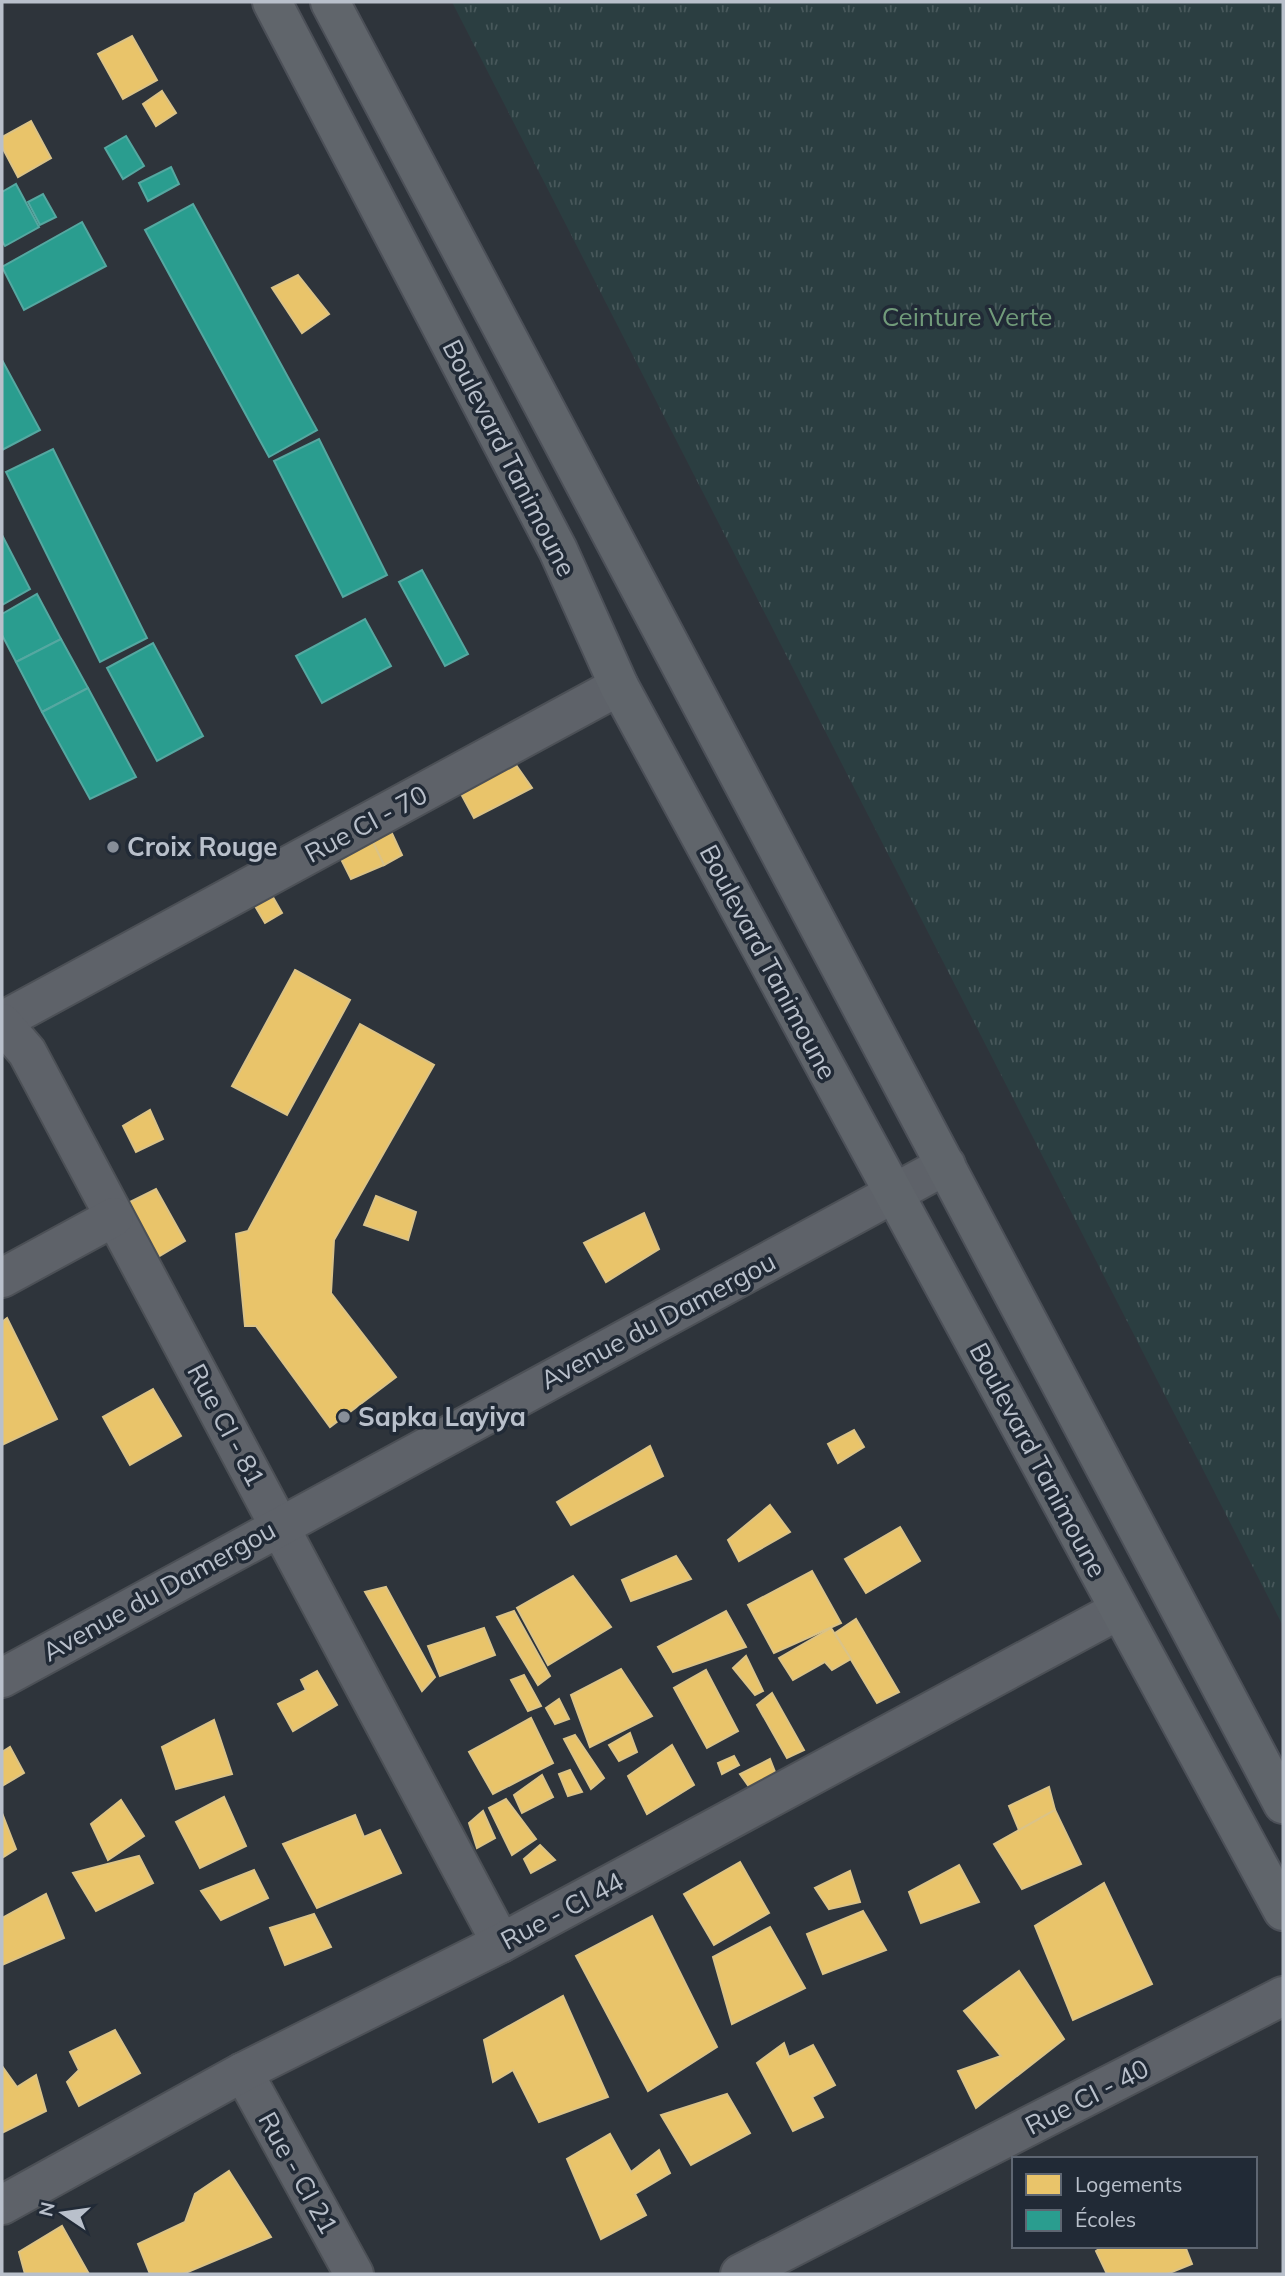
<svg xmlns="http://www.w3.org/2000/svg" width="1285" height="2276" font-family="Mulish,sans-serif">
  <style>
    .park { fill: url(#park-tufts) }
    .homes { fill: #e9c46a; stroke: #dbc387; stroke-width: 2 }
    .schools { fill: #2a9d8f; stroke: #55a8a1; stroke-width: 2 }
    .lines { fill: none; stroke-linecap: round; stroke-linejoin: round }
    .minor-casing { stroke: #4c5056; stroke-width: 42 }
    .major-casing { stroke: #4c5058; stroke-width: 42 }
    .minor { stroke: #5e6269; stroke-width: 38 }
    .major { stroke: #60656b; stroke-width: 38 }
    .poi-dot { fill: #888f99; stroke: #212a36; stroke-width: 2.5 }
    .labels { text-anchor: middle; stroke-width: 7; stroke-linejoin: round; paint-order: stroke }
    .park-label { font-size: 26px; fill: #719b7a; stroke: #212a36 }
    .street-label { font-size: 26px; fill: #b9c0cb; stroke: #212a36 }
    .poi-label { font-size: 26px; font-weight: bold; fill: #b9c0cb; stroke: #212a36; text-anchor: start }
  </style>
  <defs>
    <pattern id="park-tufts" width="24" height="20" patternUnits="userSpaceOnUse" patternTransform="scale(1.75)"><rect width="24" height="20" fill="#2b3e41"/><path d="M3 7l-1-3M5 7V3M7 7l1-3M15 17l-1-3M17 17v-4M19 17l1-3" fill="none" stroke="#48585b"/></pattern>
  </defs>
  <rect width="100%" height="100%" fill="#2e343b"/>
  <path class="park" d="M452 2H1283V1626Z"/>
  <g class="homes">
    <path d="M132 36 157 80 123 99 98 54Z"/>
    <path d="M162 91 176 113 156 126 143 104Z"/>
    <path d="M31 121 51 158 18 177 2 147V137Z"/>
    <path d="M298 275 329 314 302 333 272 288Z"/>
    <path d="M516 765 532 788 474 818 460 792Z"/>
    <path d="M389 827 402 855 384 865 370 836Z"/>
    <path d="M370 836 384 865 351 879 336 849Z"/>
    <path d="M270 892 282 913 265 923 251 899Z"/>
    <path d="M295 970 350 1000 287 1115 232 1086Z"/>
    <path d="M360 1024 434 1065 334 1240 331 1293 396 1377 330 1427 256 1326H245L236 1234 248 1231Z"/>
    <path d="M150 1110 163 1139 136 1152 123 1126Z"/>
    <path d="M156 1189 185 1241 156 1258 126 1204Z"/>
    <path d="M376 1196 416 1212 408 1240 364 1225Z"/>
    <path d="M644 1213 659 1249 606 1282 584 1243Z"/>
    <path d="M7 1318 57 1419 2 1445V1322Z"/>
    <path d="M153 1389 181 1436 130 1465 103 1417Z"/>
    <path d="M854 1430 864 1447 838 1463 828 1444Z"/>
    <path d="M650 1446 663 1476 571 1525 557 1502Z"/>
    <path d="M770 1505 790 1532 739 1561 728 1540Z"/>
    <path d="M900 1527 920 1561 866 1593 845 1559Z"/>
    <path d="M676 1556 691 1579 631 1601 622 1580Z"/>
    <path d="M812 1571 841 1623 774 1653 748 1605Z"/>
    <path d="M573 1576 611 1627 548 1665 517 1608Z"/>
    <path d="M386 1587 435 1677 422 1691 365 1592Z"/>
    <path d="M514 1611 550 1676 538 1685 497 1617Z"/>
    <path d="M726 1611 746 1647 673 1672 658 1647Z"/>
    <path d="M856 1619 899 1692 877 1703 835 1633Z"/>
    <path d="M484 1628 495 1655 440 1676 428 1646Z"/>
    <path d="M831 1628 851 1659 832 1670 825 1662 793 1680 779 1658Z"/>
    <path d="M746 1656 763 1691 755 1695 733 1668Z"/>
    <path d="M621 1669 652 1716 590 1747 571 1695Z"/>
    <path d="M706 1670 738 1731 707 1748 674 1688Z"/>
    <path d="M317 1671 337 1705 293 1731 278 1704 306 1690 301 1680Z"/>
    <path d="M524 1675 541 1706 528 1711 511 1680Z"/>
    <path d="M772 1693 804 1750 787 1758 757 1705Z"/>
    <path d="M559 1699 569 1719 555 1724 546 1708Z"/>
    <path d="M531 1718 553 1763 493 1794 469 1752Z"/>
    <path d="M214 1720 232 1774 176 1789 162 1747Z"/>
    <path d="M630 1733 637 1752 619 1761 609 1745Z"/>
    <path d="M575 1735 604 1778 591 1789 564 1739Z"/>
    <path d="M672 1745 694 1785 647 1814 628 1776Z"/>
    <path d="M10 1747 24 1773 2 1786V1752Z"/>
    <path d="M734 1756 739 1765 722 1774 718 1763Z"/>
    <path d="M770 1759 777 1777 752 1791 740 1774Z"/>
    <path d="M570 1770 582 1792 568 1796 559 1774Z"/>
    <path d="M542 1775 553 1797 522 1813 514 1795Z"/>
    <path d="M1049 1787 1055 1810 1019 1830 1009 1806Z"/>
    <path d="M224 1797 246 1846 200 1868 176 1822Z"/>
    <path d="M506 1799 536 1839 512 1855 489 1808Z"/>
    <path d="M121 1800 144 1836 108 1860 91 1824Z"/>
    <path d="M1055 1810 1081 1864 1022 1889 994 1844Z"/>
    <path d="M483 1811 495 1838 477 1848 469 1823Z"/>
    <path d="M2 1813 16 1849 2 1858Z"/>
    <path d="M355 1815 364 1837 380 1830 401 1873 317 1908 283 1844Z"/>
    <path d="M540 1845 555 1860 531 1873 524 1859Z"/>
    <path d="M139 1856 153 1883 96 1911 73 1873Z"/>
    <path d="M740 1862 769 1913 714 1945 684 1894Z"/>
    <path d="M959 1865 979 1902 921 1923 909 1892Z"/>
    <path d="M254 1870 268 1898 221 1920 201 1891Z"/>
    <path d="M850 1871 860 1902 829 1909 815 1888Z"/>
    <path d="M1104 1883 1152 1984 1073 2020 1035 1926Z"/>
    <path d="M46 1894 64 1938 2 1965V1918Z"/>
    <path d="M863 1911 886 1950 823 1974 807 1934Z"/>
    <path d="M314 1914 331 1947 285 1965 270 1928Z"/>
    <path d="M652 1916 717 2047 648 2091 576 1956Z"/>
    <path d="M770 1927 805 1988 732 2024 713 1957Z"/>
    <path d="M1019 1971 1064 2039 976 2108 958 2071 1001 2056 964 2011Z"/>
    <path d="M563 1996 608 2097 539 2122 513 2070 493 2082 484 2040Z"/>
    <path d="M115 2030 140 2073 79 2106 67 2082 79 2070 70 2052Z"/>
    <path d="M784 2043 789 2057 813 2045 835 2085 812 2097 823 2117 793 2131 757 2063Z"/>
    <path d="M2 2066 17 2087 36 2075 46 2111 2 2133Z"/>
    <path d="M727 2094 750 2133 691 2165 661 2115Z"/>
    <path d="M610 2134 631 2172 659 2150 670 2173 635 2194 646 2215 601 2239 567 2159Z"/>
    <path d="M229 2171 271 2237 183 2274H150L138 2244 185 2222 195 2194Z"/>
    <path d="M62 2226 89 2274H25L19 2252Z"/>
    <path d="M1103 2246H1185L1192 2264 1167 2274H1107L1096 2251Z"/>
  </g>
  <g class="schools">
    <path d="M126 136 144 166 123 179 105 148Z"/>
    <path d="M171 167 179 184 148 201 139 183Z"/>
    <path d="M16 184 39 227 5 246 2 241V192Z"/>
    <path d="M43 194 56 217 40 225 28 202Z"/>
    <path d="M193 204 317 430 269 457 145 230Z"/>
    <path d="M82 222 106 266 24 310 2 267Z"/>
    <path d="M2 360 40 430 2 450Z"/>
    <path d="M319 439 387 575 343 597 274 461Z"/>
    <path d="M53 449 147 638 100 662 6 472Z"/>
    <path d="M2 535 30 589 2 605Z"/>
    <path d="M422 570 468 654 445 666 399 582Z"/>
    <path d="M37 594 61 639 16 662 2 635V614Z"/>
    <path d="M365 619 391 666 322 703 296 656Z"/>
    <path d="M61 639 88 688 42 712 16 662Z"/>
    <path d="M153 643 203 736 157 761 107 668Z"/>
    <path d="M88 688 136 777 90 799 42 712Z"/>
  </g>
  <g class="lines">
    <g class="minor-casing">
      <g id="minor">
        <path d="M2 1021 619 686"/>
        <path d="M2 1023 27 1052 501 1943"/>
        <path d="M2 1278 114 1217"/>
        <path d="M2 1678 946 1165"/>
        <path d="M243 2072 354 2274"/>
        <path d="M2 2205 243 2072 501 1943 1119 1610"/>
        <path d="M740 2274 1283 1996"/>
      </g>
    </g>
    <g class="major-casing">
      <g id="major">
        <path d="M272 2 558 550 619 686 1283 1911"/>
        <path d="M330 2 1283 1804"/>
      </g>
    </g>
    <use href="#minor" class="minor"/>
    <use href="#major" class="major"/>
  </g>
  <g class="poi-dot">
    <circle cx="113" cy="847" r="7"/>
    <circle cx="344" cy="1417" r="7"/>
  </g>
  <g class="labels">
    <g class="park-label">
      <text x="967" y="326">Ceinture Verte</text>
    </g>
    <g class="street-label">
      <text transform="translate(509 458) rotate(63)" y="9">Boulevard Tanimoune</text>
      <text transform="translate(366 824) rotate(-28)" y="9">Rue CI - 70</text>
      <text transform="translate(768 962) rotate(62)" y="9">Boulevard Tanimoune</text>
      <text transform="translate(658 1321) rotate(-28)" y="9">Avenue du Damergou</text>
      <text transform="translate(226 1425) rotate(62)" y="9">Rue CI - 81</text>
      <text transform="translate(1038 1460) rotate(62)" y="9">Boulevard Tanimoune</text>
      <text transform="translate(159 1591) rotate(-29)" y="9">Avenue du Damergou</text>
      <text transform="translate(562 1911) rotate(-28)" y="9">Rue - CI 44</text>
      <text transform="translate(1087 2097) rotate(-27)" y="9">Rue CI - 40</text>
      <text transform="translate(298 2173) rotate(61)" y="9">Rue - CI 21</text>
    </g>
    <g class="poi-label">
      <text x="127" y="856">Croix Rouge</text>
      <text x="358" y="1426">Sapka Layiya</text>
    </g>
  </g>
  <rect width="1285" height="2276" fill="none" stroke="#b9c0cb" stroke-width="7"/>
  <rect x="1012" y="2157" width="245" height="91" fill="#212a36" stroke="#5e6672" stroke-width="2"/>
  <rect x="1026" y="2174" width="35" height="21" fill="#e9c46a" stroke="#5e6672" stroke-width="2"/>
  <text x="1075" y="2192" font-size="21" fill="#b9c0cb">Logements</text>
  <rect x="1026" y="2210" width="35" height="21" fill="#2a9d8f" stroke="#5e6672" stroke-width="2"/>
  <text x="1075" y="2227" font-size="21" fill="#b9c0cb">Écoles</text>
  <g transform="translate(63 2213) rotate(283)" stroke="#212a36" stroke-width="5" paint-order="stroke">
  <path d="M0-5L12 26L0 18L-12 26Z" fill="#b9c0cb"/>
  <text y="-10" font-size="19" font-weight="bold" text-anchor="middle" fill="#b9c0cb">N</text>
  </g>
</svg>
